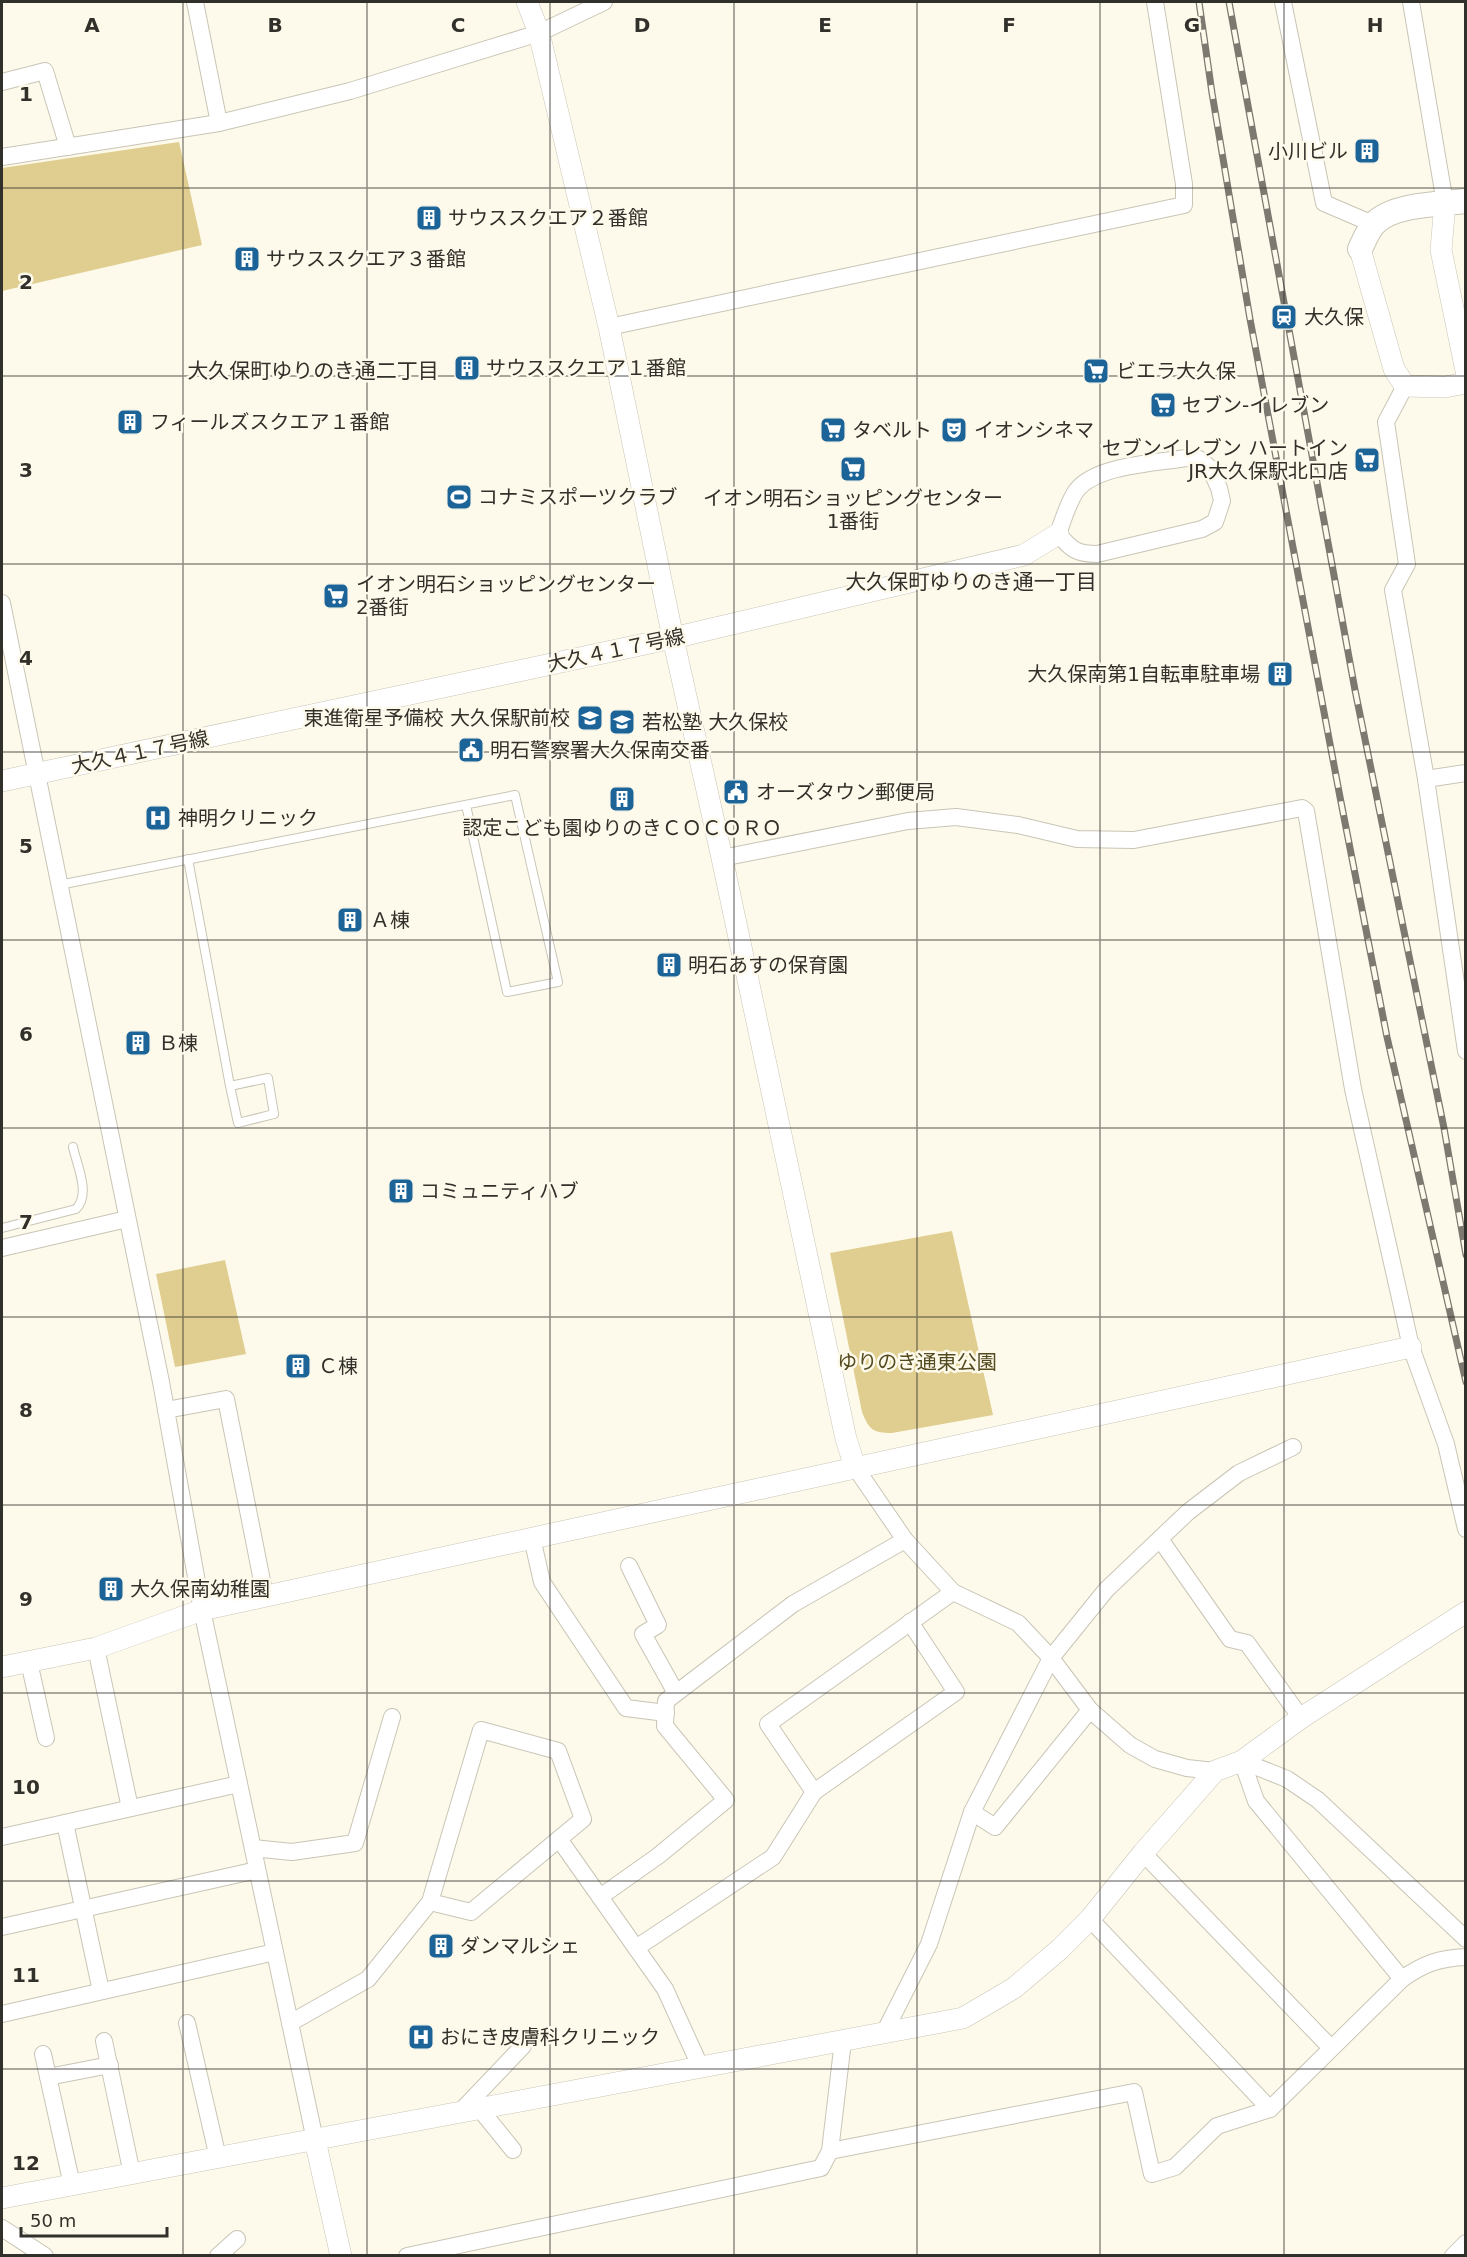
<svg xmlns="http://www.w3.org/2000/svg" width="1467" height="2257" font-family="'DejaVu Sans','Noto Sans JP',sans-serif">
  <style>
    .green { fill: #dfce8f }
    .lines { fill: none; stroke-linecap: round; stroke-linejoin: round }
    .service-casing { stroke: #c9c5b6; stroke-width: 10 }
    .minor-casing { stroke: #c9c5b6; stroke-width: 18 }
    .tertiary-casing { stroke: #c9c5b6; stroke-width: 22 }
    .secondary-casing { stroke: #c9c5b6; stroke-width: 26 }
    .service { stroke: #fff; stroke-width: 8 }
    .minor { stroke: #fff; stroke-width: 16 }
    .tertiary { stroke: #fff; stroke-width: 21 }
    .secondary { stroke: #fff; stroke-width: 24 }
    .rail-casing { stroke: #7c7970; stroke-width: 7 }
    .rail { stroke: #fefaeb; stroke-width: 4.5; stroke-dasharray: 14; stroke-linecap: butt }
    .grid { fill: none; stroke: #32302a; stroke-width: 1.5; stroke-opacity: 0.55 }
    .labels { text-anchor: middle; stroke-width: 5; stroke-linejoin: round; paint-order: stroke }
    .poi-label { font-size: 20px; fill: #32302a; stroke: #fefaeb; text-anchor: start }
    .street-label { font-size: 20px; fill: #32302a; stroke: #fefaeb }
    .park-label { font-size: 20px; fill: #544a1f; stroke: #fefaeb }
    .neighbourhood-label { font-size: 21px; fill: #32302a; stroke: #fefaeb }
    .grid-label { font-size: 20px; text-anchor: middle; font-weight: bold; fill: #32302a; stroke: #fefaeb; stroke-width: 5; stroke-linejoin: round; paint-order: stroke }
  </style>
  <rect width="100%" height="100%" fill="#fefaeb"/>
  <g class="green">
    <path d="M179 142 202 245 2 291V168Z"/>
    <path d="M952 1231 993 1415 892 1433C873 1433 869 1430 862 1412L830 1253Z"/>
    <path d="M225 1260 246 1354 175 1367 156 1274Z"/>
  </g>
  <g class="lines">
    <g class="service-casing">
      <g id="service">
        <path d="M188 859 230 1086 238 1123 274 1114 268 1078 230 1086"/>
        <path d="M59 885 515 795 558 982 507 992 466 805"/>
        <path d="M2 1228 76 1209C91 1194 77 1166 73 1147"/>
      </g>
    </g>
    <g class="minor-casing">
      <g id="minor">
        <path d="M195 2 219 123"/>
        <path d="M1283 2 1324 203 1373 224"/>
        <path d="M1411 2 1445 203"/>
        <path d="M2 82 45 71 68 147"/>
        <path d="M2 157 219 123 350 91 539 33 604 2"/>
        <path d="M609 327 1184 205V184L1155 2"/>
        <path d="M1405 386 1386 422 1407 564 1393 590 1426 779 1466 1051"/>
        <path d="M1186 458 1199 459 1210 468 1219 488 1222 501 1215 522 1202 529 1097 554C1076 554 1071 549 1058 534 1063 520 1068 503 1076 491 1095 465 1156 463 1186 458Z"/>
        <path d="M2 603 161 1382 202 1610 315 2140"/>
        <path d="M1426 779 1466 773"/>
        <path d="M722 858 908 821 956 817 1018 825 1077 839 1134 840 1302 808 1306 811 1353 1089 1411 1347 1446 1444 1466 1529"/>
        <path d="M2 1248 127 1219"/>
        <path d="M166 1410 226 1399 265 1596"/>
        <path d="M855 1467 905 1540 953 1592 1018 1623 1051 1658 1090 1710 1130 1745 1155 1759 1187 1768 1215 1771"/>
        <path d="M532 1538 542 1582 626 1708 666 1713"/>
        <path d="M1160 1539 1230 1639 1247 1643 1301 1718"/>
        <path d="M629 1566 658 1625 643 1634 676 1693"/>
        <path d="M96 1648 130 1808"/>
        <path d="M29 1662 46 1738"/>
        <path d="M1242 1761 1287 1779 1318 1800 1466 1939"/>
        <path d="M1242 1761 1256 1801 1402 1979"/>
        <path d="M814 1792 768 1724 953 1592"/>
        <path d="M972 1812 995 1827 1090 1710"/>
        <path d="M65 1823 101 1991"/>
        <path d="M2 1837 239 1784"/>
        <path d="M559 1839 665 1989 701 2068"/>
        <path d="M253 1848 292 1852 355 1843 392 1717"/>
        <path d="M1143 1853 1331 2048"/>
        <path d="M600 1897 658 1856 726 1800 665 1726 666 1701 793 1604 905 1540"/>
        <path d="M1090 1919 1270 2109"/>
        <path d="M2 1927 257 1870"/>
        <path d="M636 1948 773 1857 814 1792 956 1692 910 1622"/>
        <path d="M2 2014 275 1952"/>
        <path d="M187 2023 218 2158"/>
        <path d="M290 2023 368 1979 430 1902 481 1730 558 1751 583 1819 471 1912 430 1902"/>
        <path d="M884 2033 929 1944 972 1812 1051 1658 1106 1590 1188 1512 1239 1473 1293 1447"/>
        <path d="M104 2041 132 2174"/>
        <path d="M43 2054 72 2185"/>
        <path d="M48 2077 110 2065"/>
        <path d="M479 2108 513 2150"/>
        <path d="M461 2111 523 2046"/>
        <path d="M830 2151 1134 2092 1152 2174 1175 2167 1217 2126 1270 2109 1402 1979C1423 1964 1439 1958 1466 1957"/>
        <path d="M2 2228 45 2256"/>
        <path d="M218 2256 237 2239"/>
        <path d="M407 2256 821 2168 830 2151 843 2041"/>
        <path d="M1453 2256 1466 2243"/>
      </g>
    </g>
    <g class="tertiary-casing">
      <g id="tertiary">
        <path d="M527 2 539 33 609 327 673 638 722 858 846 1439 855 1467"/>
        <path d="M1445 203 1441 250 1466 371"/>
        <path d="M1360 249 1394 369 1405 386 1445 387 1466 383"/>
        <path d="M2 781 673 638 1024 555 1058 534"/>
        <path d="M2 1667 96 1648 202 1610 1411 1347"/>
        <path d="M315 2140 341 2256"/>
        <path d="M2 2198 963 2018 1014 1988 1060 1949 1090 1919 1143 1853 1215 1771 1242 1761 1301 1718 1466 1612"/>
      </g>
    </g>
    <g class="secondary-casing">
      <path id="secondary" d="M1360 249C1364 241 1368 230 1374 224 1392 204 1440 204 1466 201"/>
    </g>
    <use href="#service" class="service"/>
    <use href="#minor" class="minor"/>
    <use href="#tertiary" class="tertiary"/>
    <use href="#secondary" class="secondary"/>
    <g class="rail-casing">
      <g id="rail">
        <path d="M1199 2 1212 93 1250 319 1340 797 1387 1037 1466 1382"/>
        <path d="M1229 2 1355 690 1444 1128 1466 1255"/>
      </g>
    </g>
    <use href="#rail" class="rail"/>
  </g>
  <path class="grid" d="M183 2V2256M367 2V2256M550 2V2256M734 2V2256M917 2V2256M1100 2V2256M1284 2V2256M2 188H1466M2 376H1466M2 564H1466M2 752H1466M2 940H1466M2 1128H1466M2 1317H1466M2 1505H1466M2 1693H1466M2 1881H1466M2 2069H1466"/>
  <defs>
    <g id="building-square" transform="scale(1.35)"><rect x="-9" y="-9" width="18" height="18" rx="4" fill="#1c6498" stroke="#fefaeb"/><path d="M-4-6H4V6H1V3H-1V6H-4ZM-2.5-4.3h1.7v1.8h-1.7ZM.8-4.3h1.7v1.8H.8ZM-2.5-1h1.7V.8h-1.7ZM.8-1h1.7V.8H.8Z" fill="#fff"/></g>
    <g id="station-square" transform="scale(1.35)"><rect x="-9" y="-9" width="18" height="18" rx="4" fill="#1c6498" stroke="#fefaeb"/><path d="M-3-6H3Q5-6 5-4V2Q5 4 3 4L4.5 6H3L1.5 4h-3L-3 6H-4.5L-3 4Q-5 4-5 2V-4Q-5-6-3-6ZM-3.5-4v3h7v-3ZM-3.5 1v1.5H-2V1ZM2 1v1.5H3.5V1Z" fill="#fff"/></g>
    <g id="supermarket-square" transform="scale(1.35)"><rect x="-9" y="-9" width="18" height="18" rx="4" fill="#1c6498" stroke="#fefaeb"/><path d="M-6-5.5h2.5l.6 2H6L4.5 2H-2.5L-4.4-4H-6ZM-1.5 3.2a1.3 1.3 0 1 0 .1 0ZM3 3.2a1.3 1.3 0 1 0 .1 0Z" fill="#fff"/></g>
    <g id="theatre-square" transform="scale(1.35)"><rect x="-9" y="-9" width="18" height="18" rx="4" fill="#1c6498" stroke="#fefaeb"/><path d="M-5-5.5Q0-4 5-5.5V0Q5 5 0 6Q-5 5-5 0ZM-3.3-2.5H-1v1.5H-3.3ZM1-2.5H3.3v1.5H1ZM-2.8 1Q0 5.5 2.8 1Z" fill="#fff"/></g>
    <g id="stadium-square" transform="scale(1.35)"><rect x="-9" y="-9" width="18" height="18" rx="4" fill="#1c6498" stroke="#fefaeb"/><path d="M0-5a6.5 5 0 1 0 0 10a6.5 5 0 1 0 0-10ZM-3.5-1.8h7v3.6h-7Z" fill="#fff"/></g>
    <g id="school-square" transform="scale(1.35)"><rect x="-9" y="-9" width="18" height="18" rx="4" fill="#1c6498" stroke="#fefaeb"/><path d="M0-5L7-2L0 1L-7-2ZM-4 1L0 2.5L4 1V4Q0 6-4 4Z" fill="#fff"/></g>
    <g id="civic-square" transform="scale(1.35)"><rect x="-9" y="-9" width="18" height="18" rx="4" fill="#1c6498" stroke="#fefaeb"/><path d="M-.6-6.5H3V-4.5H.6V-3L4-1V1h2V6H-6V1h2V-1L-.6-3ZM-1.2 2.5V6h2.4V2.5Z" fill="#fff"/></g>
    <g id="hospital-square" transform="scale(1.35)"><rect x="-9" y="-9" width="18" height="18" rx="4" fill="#1c6498" stroke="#fefaeb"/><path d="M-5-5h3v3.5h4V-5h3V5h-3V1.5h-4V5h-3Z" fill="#fff"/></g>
  </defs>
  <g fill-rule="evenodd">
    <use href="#building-square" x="1367" y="151"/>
    <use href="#building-square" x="429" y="218"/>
    <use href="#building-square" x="247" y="259"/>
    <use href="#station-square" x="1284" y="317"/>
    <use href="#building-square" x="467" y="368"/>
    <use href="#supermarket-square" x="1096" y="371"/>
    <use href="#supermarket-square" x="1163" y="405"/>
    <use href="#building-square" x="130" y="422"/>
    <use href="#supermarket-square" x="833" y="430"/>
    <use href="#theatre-square" x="954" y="430"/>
    <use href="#supermarket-square" x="1367" y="460"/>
    <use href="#supermarket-square" x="853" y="469"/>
    <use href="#stadium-square" x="459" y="497"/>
    <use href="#supermarket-square" x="336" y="596"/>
    <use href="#building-square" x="1280" y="674"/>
    <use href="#school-square" x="590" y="718"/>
    <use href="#school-square" x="622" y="722"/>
    <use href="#civic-square" x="471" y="750"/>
    <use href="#civic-square" x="736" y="792"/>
    <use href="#building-square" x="622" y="799"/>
    <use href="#hospital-square" x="158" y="818"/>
    <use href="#building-square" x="350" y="920"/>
    <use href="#building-square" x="669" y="965"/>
    <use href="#building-square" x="138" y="1043"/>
    <use href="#building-square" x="401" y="1191"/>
    <use href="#building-square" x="298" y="1366"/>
    <use href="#building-square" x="111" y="1589"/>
    <use href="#building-square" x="441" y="1946"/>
    <use href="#hospital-square" x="421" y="2037"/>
  </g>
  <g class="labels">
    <g class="poi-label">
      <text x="1348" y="158" text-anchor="end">小川ビル</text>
      <text x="448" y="225">サウススクエア２番館</text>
      <text x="266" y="266">サウススクエア３番館</text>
      <text x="1304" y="324">大久保</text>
      <text x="486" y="375">サウススクエア１番館</text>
      <text x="1116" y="378">ビエラ大久保</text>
      <text x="1182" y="412">セブン-イレブン</text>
      <text x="150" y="429">フィールズスクエア１番館</text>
      <text x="852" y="437">タベルト</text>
      <text x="974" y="437">イオンシネマ</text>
      <text x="1348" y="455" text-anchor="end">セブンイレブン ハートイン<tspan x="1348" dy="23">JR大久保駅北口店</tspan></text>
      <text x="478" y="504">コナミスポーツクラブ</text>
      <text x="853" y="505" text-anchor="middle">イオン明石ショッピングセンター<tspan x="853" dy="23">1番街</tspan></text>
      <text x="356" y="591">イオン明石ショッピングセンター<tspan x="356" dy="23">2番街</tspan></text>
      <text x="1260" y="681" text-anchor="end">大久保南第1自転車駐車場</text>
      <text x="570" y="725" text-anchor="end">東進衛星予備校 大久保駅前校</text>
      <text x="642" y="729">若松塾 大久保校</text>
      <text x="490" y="757">明石警察署大久保南交番</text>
      <text x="756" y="799">オーズタウン郵便局</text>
      <text x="178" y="825">神明クリニック</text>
      <text x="622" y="835" text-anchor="middle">認定こども園ゆりのきＣＯＣＯＲＯ</text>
      <text x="370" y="927">Ａ棟</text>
      <text x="688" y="972">明石あすの保育園</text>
      <text x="158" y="1050">Ｂ棟</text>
      <text x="420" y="1198">コミュニティハブ</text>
      <text x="318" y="1373">Ｃ棟</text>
      <text x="130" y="1596">大久保南幼稚園</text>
      <text x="460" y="1953">ダンマルシェ</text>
      <text x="440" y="2044">おにき皮膚科クリニック</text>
    </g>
    <g class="street-label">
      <text transform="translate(616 650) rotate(-12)" y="7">大久４１７号線</text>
      <text transform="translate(140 752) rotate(-12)" y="7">大久４１７号線</text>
    </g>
    <g class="park-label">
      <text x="917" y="1369">ゆりのき通東公園</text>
    </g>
    <g class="neighbourhood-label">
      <text x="313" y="378">大久保町ゆりのき通二丁目</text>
      <text x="971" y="589">大久保町ゆりのき通一丁目</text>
    </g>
  </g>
  <g class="grid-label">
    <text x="92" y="32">A</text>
    <text x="275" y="32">B</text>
    <text x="458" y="32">C</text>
    <text x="642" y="32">D</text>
    <text x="825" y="32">E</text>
    <text x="1009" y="32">F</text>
    <text x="1192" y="32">G</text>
    <text x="1375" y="32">H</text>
    <text x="26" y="101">1</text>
    <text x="26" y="289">2</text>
    <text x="26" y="477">3</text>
    <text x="26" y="665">4</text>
    <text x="26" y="853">5</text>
    <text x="26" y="1041">6</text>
    <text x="26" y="1229">7</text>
    <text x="26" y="1417">8</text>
    <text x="26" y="1606">9</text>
    <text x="26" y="1794">10</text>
    <text x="26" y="1982">11</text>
    <text x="26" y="2170">12</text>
  </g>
  <rect width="1467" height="2257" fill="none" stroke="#32302a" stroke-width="6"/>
  <path d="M21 2227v9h146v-9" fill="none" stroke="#32302a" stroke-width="3"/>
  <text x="30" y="2227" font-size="18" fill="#32302a" stroke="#fefaeb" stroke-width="4.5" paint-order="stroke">50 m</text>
</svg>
